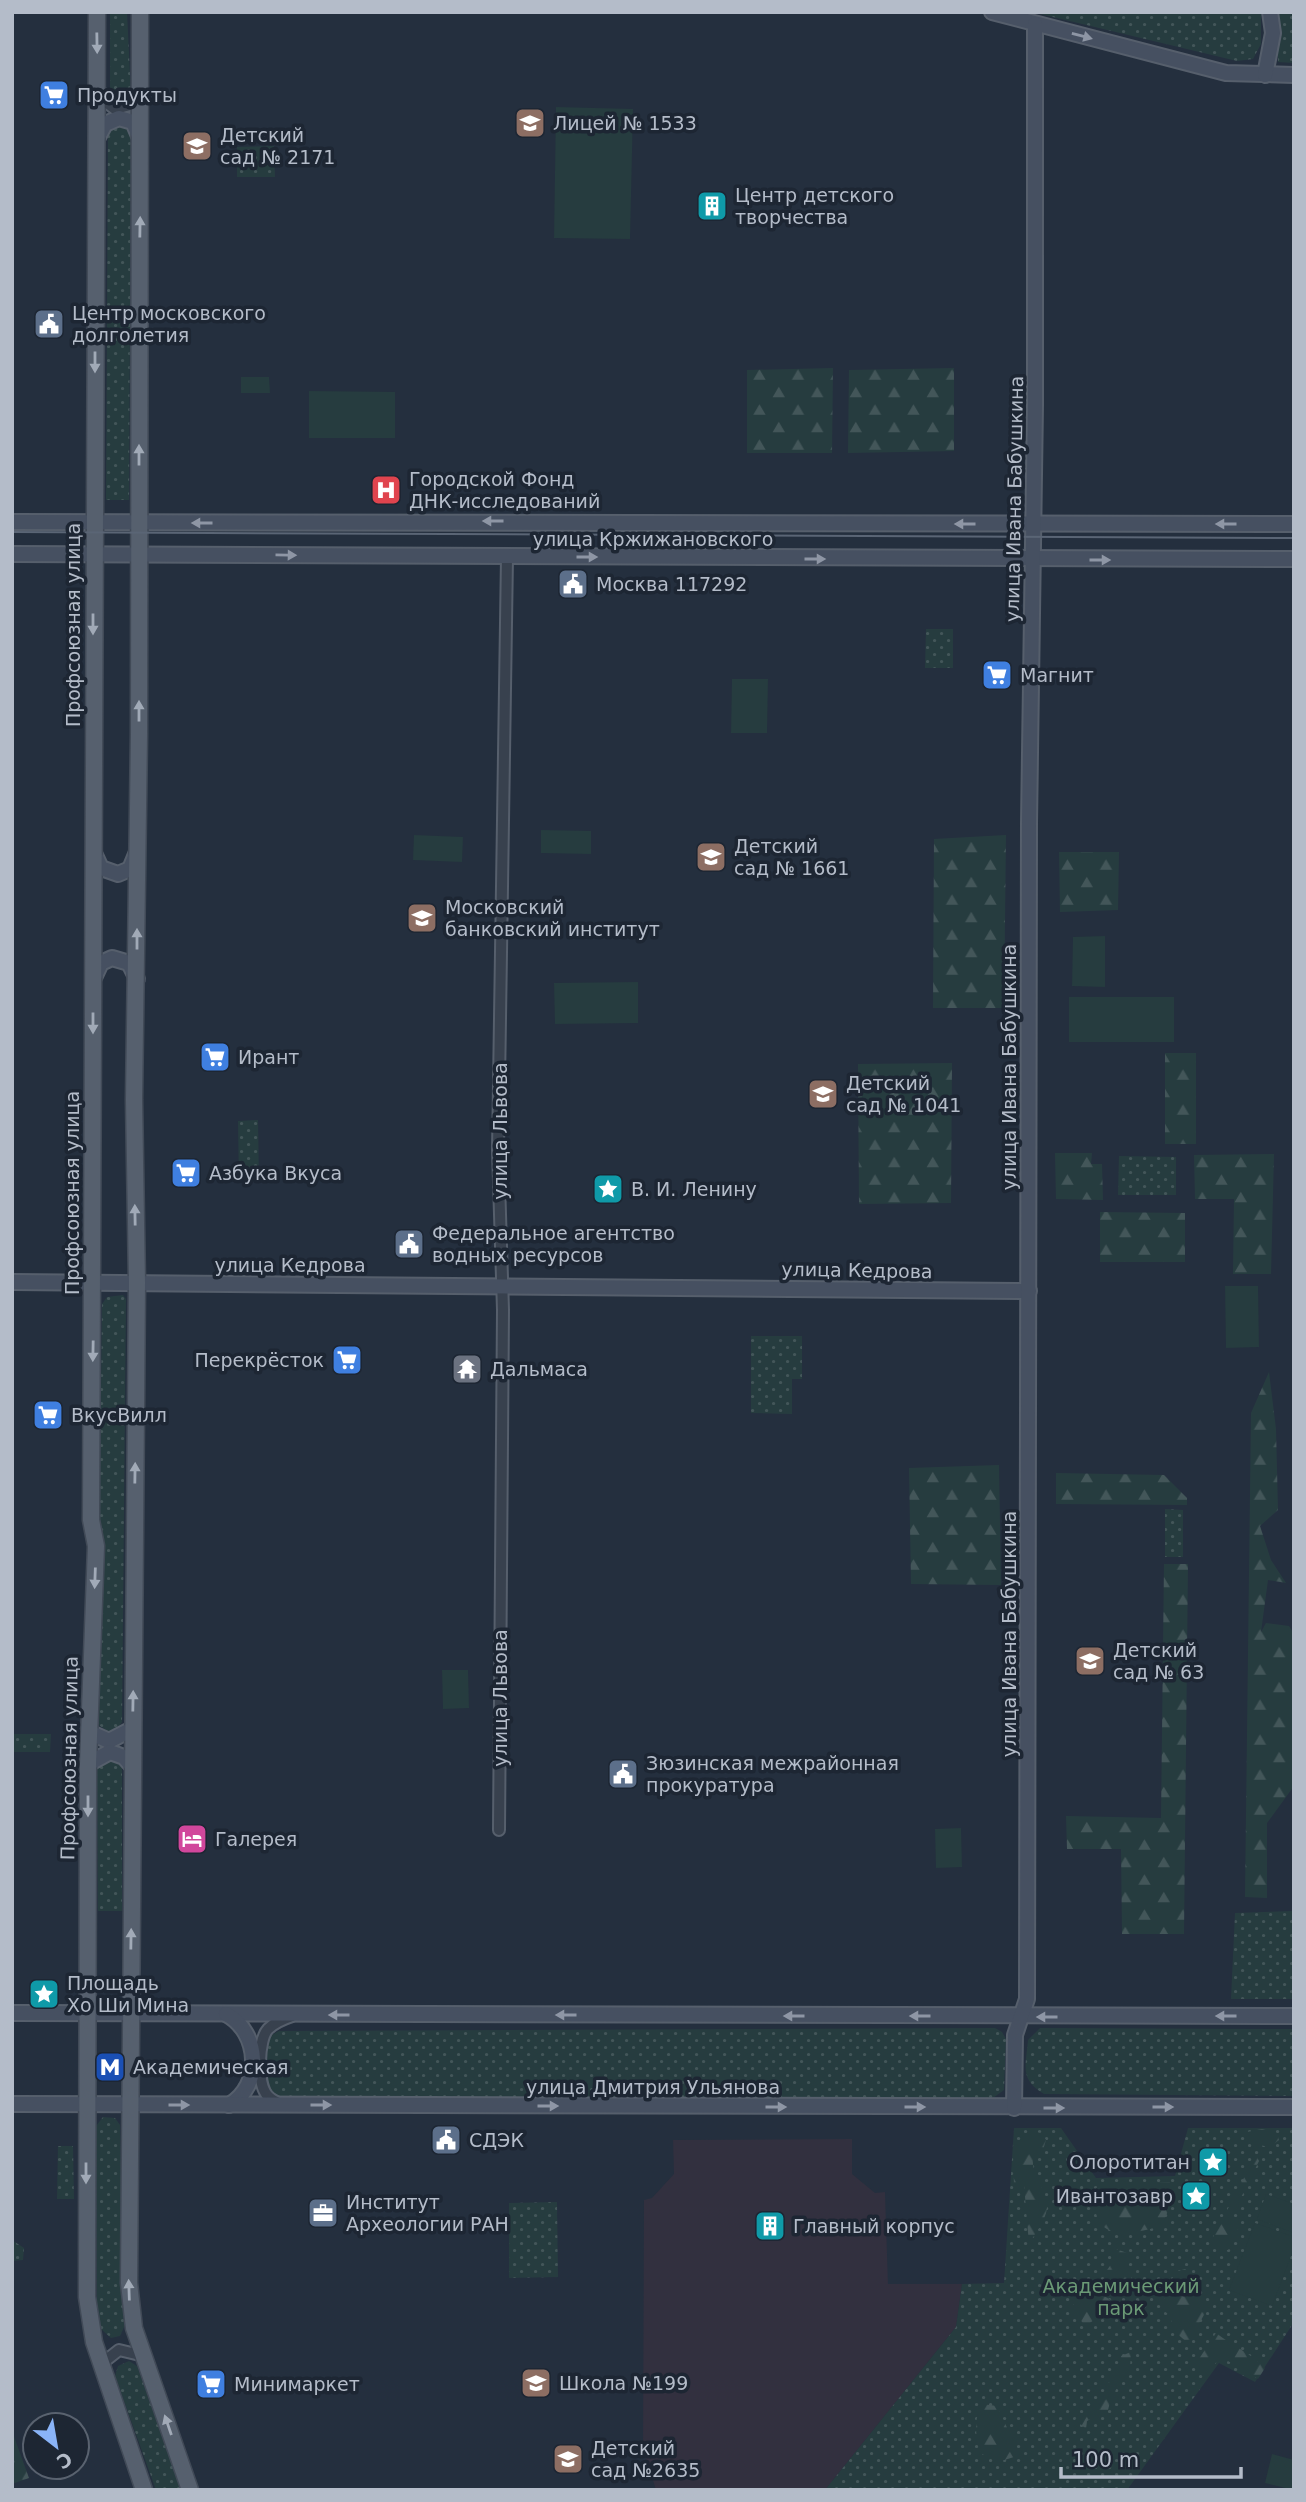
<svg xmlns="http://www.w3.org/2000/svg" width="1306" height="2502" font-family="'DejaVu Sans',sans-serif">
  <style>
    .medical { fill: #32303f }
    .grass { fill: url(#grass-dots) }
    .forest { fill: url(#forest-firs) }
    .pitch { fill: #263c3f }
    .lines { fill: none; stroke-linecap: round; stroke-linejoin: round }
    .street-casing { stroke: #565f6c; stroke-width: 14 }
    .secondary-casing { stroke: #565f6c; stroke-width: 18 }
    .primary-casing { stroke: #414a57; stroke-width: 19 }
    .street { stroke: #38414e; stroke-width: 10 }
    .secondary { stroke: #465061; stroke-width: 14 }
    .primary { stroke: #56606e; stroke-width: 16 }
    .tram { stroke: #5a6575; stroke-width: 2 }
    .oneway { fill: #8e96a5 }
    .oneway2 { fill: #a1aab7 }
    .labels { text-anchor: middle; stroke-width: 7; stroke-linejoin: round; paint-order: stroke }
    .poi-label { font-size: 19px; fill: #b4bcc9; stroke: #1d2633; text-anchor: start }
    .street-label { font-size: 19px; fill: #b4bcc9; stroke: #1d2633 }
    .park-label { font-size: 19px; fill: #6b9a76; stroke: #1d2633 }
  </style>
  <defs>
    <pattern id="grass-dots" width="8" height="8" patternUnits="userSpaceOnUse" patternTransform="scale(1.75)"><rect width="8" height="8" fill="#263c3f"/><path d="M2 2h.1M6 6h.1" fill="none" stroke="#435659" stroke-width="1.8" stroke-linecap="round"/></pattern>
    <pattern id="forest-firs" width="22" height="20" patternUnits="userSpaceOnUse" patternTransform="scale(1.75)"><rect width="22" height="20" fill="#263c3f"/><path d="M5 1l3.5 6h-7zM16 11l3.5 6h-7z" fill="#435659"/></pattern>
  </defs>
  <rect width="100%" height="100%" fill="#242f3e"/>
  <path class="medical" d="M852 2139V2174L875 2193 885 2192 888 2284H962L956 2327 825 2490H656L643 2449 644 2200 652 2198 674 2174 673 2140Z"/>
  <g class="grass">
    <path d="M110 12H127L131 95 122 101 110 95Z"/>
    <path d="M1032 12H1261V44L1253 59 1237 61Z"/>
    <path d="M1280 12H1294V63L1278 62 1277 14Z"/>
    <path d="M115 124 129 128 131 133 129 500H106L108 132Z"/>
    <path d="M274 146 275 177H237V147Z"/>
    <path d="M926 629H953V668H925Z"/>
    <path d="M258 1120 259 1181H239L238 1121Z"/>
    <path d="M1119 1156 1176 1157V1195H1118Z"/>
    <path d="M123 1295 126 1299 122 1722 117 1729 109 1732 97 1724 102 1304 107 1297Z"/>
    <path d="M751 1336H802V1379H792V1414L751 1413Z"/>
    <path d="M1165 1509 1183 1510V1557H1165Z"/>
    <path d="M12 1734H51L50 1752H12Z"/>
    <path d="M104 1755 122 1764V1911H98L97 1761Z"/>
    <path d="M1294 1911V1999H1231L1235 1913Z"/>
    <path d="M995 2028 1002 2032 1006 2039 1004 2090 993 2098H286L277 2097 266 2087V2038L279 2031Z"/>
    <path d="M1040 2028 1294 2029V2096L1044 2094C1019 2079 1026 2066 1028 2040Z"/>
    <path d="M103 2117 115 2118 120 2125 124 2327 120 2336 111 2338 101 2329 97 2302 96 2126Z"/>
    <path d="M1014 2128H1061L1096 2178 1175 2176 1188 2128H1294V2322L1255 2382 1219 2363 1127 2490H825L956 2327 962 2284 1004 2283Z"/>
    <path d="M58 2146H73L74 2199H57Z"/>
    <path d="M557 2202 558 2277 509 2278V2203Z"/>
    <path d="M12 2240 24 2248 23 2260 12 2261Z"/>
    <path d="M129 2361 137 2366 181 2490H156L115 2376 118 2366Z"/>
  </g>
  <g class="forest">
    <path d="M833 368 832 453H747V370Z"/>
    <path d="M954 368V451L848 453 849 370Z"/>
    <path d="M1006 835 1004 1008H933L934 839Z"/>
    <path d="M1059 852H1119L1118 910 1060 912Z"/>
    <rect x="1165" y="1053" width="31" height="91"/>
    <path d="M952 1063 951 1203 859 1204 858 1064Z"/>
    <path d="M1055 1153H1092L1091 1164H1102L1103 1200 1056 1199Z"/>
    <path d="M1274 1154 1271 1274H1233L1234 1199H1195L1194 1155Z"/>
    <path d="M1100 1212 1185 1213V1262H1100Z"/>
    <path d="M1269 1372 1276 1429 1278 1510 1260 1526 1271 1560 1286 1583 1268 1580 1261 1632 1266 1623 1289 1626 1294 1634V1786L1267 1823V1898L1245 1897 1251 1413Z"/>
    <path d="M999 1465 1001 1585 911 1584 909 1468Z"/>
    <path d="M1056 1473 1164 1475 1187 1498V1505L1056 1504Z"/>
    <path d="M1164 1564H1188L1184 1934H1122L1121 1849H1067L1066 1816 1161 1818Z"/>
    <path d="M1262 2129 1277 2133 1279 2140 1270 2147 1253 2144 1247 2132Z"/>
    <path d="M1031 2132 1042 2133 1046 2140 1043 2150 1033 2159C1031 2179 1052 2193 1046 2213 1043 2224 1034 2235 1029 2244L1024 2185 1014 2186C1014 2167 1009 2140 1031 2132Z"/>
    <path d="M1256 2155 1259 2161 1231 2218 1238 2224 1237 2237 1228 2250 1215 2247 1212 2239Z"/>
    <path d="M1171 2182 1177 2184V2190L1162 2225C1141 2233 1100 2242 1096 2212 1094 2200 1089 2197 1098 2186Z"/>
    <path d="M1111 2247 1127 2253C1127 2270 1138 2285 1130 2303 1119 2295 1116 2283 1103 2276L1116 2257Z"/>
    <path d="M1185 2269 1200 2281 1198 2295 1209 2306 1188 2343 1175 2332 1169 2314 1160 2309 1175 2272Z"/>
    <path d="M1104 2296 1124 2308H1113L1085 2326 1071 2307 1080 2297Z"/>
    <path d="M1216 2333C1232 2346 1251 2353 1265 2368L1258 2379 1228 2361 1219 2359 1209 2371 1202 2372 1195 2365Z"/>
    <path d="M1131 2352 1130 2369 1120 2373C1120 2388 1111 2395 1108 2410L1087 2421 1086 2429 1075 2419 1086 2415 1093 2401 1105 2397 1106 2383 1114 2381 1116 2369 1123 2367 1121 2356Z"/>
    <path d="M982 2404 997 2406 1009 2432 1017 2440 1014 2457 998 2462 980 2453C976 2435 973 2421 982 2404Z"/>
    <path d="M12 2431 29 2478 12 2484Z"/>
  </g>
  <g class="pitch">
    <path d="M556 107 633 109 630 239 554 238Z"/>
    <path d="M241 377H269L270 393H241Z"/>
    <path d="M309 391 395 392V438H309Z"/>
    <path d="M732 679H768L767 733H731Z"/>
    <path d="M541 830 591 831V854L541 853Z"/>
    <path d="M414 835 463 837 462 862 413 860Z"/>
    <path d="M1105 936V987L1072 986 1073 937Z"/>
    <path d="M638 982V1023L555 1024 554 983Z"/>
    <rect x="1069" y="997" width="105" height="45"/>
    <path d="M1225 1286H1258L1259 1347 1226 1348Z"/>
    <path d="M442 1670H468L469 1708 443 1709Z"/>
    <path d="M961 1828 962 1867 936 1868 935 1829Z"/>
    <path d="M1266 2194 1294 2204V2233L1257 2219Z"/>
    <path d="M1255 2223 1294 2237V2248L1272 2306 1229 2290Z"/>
    <path d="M1272 2454 1294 2460V2490L1265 2483Z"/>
  </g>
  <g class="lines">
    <g class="street-casing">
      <g id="street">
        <path d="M99 88 103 100 115 109 130 105 140 95"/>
        <path d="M499 1830 503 1310 498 1150 507 557"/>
        <path d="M281 2104C276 2102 270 2099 267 2095 257 2083 258 2040 268 2029 275 2022 283 2019 292 2016"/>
        <path d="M103 2370 105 2361 119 2350 144 2356"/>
      </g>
    </g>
    <g class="secondary-casing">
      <g id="secondary">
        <path d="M992 12 1226 73 1294 75"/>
        <path d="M1265 75 1273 33 1270 12"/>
        <path d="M97 139 105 124 119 118 133 122 139 136"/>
        <path d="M12 522 1294 524"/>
        <path d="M12 554 1294 559"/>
        <path d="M94 853 101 868 118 874 130 869 137 852"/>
        <path d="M93 980 101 963 112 958 129 963 137 979"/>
        <path d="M12 1282 1029 1291"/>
        <path d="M89 1732 109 1741 132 1729"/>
        <path d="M88 1764 110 1752 124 1757 132 1766"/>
        <path d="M12 2013 1294 2016"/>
        <path d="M226 2014C260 2032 263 2086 229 2105"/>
        <path d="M12 2104 1294 2107"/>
        <path d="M1014 2108 1015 2035 1027 1999 1029 823 1035 405V24"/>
      </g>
    </g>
    <g class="primary-casing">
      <g id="primary">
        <path d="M97 12 91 1520 96 1546 88 1764 87 2297 94 2342 144 2490"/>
        <path d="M140 12 139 734 134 1100 137 1283 129 2283 134 2328 190 2490"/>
      </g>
    </g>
    <use href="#street" class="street"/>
    <use href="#secondary" class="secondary"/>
    <use href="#primary" class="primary"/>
    <path class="tram" d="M12 532 1294 538"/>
  </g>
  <defs><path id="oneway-solid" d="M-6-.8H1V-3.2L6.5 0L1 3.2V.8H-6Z" transform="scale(1.75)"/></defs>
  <g class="oneway">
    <use href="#oneway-solid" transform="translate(1082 36) rotate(15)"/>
    <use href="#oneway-solid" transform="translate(493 521) rotate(180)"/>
    <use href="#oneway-solid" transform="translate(202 523) rotate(180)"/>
    <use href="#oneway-solid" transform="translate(965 524) rotate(180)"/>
    <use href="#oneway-solid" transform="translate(1226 524) rotate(180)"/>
    <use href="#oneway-solid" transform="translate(286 555) rotate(1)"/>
    <use href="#oneway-solid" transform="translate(587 557)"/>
    <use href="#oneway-solid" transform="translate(815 559)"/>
    <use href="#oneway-solid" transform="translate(1100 560)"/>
    <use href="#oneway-solid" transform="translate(339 2015) rotate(-180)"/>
    <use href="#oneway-solid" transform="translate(566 2015) rotate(-180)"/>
    <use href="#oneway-solid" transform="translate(794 2016) rotate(-180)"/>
    <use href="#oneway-solid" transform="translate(920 2016) rotate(-180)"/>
    <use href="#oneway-solid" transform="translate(1226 2016) rotate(180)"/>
    <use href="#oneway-solid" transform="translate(1047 2017) rotate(-180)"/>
    <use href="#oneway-solid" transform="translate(179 2105)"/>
    <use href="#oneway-solid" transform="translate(321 2105)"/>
    <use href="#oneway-solid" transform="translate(548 2106)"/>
    <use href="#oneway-solid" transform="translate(776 2107)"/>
    <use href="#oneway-solid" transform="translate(915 2107)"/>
    <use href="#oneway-solid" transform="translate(1163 2107)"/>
    <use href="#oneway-solid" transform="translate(1054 2108)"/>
  </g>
  <g class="oneway2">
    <use href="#oneway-solid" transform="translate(97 43) rotate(89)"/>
    <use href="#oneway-solid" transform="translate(140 227) rotate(-89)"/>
    <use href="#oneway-solid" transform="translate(95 362) rotate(90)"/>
    <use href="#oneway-solid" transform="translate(139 455) rotate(-90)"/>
    <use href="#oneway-solid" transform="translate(93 624) rotate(90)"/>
    <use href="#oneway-solid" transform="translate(139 711) rotate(-90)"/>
    <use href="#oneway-solid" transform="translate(137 939) rotate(-90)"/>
    <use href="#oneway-solid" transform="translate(93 1023) rotate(90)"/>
    <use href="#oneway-solid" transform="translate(135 1215) rotate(-91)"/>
    <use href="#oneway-solid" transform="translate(93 1351) rotate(91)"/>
    <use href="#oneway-solid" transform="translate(135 1473) rotate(-89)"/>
    <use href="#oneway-solid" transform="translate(95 1578) rotate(92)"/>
    <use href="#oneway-solid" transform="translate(133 1701) rotate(-89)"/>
    <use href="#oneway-solid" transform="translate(88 1806) rotate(90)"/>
    <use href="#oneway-solid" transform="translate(131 1939) rotate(-89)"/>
    <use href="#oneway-solid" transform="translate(86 2173) rotate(90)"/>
    <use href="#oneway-solid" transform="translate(129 2290) rotate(-92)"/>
    <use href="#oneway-solid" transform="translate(168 2425) rotate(-109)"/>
  </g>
  <defs>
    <g id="supermarket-square" transform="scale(1.575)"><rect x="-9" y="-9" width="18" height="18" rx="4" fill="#3f7fe0" stroke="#1d2633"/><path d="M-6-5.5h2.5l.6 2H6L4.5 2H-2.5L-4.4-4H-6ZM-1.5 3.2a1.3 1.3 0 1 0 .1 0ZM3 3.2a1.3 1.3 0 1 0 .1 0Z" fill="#fff"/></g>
    <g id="school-square" transform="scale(1.575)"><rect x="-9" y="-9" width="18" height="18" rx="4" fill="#8d6e63" stroke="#1d2633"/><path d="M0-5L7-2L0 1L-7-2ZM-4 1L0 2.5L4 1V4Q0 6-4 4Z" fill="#fff"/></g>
    <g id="building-square" transform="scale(1.575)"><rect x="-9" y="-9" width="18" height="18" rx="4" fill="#0f9aa8" stroke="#1d2633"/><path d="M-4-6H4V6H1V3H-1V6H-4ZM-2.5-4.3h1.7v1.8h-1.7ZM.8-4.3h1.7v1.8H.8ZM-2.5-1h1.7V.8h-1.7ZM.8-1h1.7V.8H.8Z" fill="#fff"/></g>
    <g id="civic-square" transform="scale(1.575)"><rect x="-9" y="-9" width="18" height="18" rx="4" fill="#5c6f8a" stroke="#1d2633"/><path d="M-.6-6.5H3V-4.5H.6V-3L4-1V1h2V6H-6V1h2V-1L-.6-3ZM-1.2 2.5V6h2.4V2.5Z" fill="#fff"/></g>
    <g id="hospital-square" transform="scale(1.575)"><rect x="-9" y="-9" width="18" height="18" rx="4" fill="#e0444e" stroke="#1d2633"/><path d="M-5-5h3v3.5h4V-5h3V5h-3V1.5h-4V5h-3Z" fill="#fff"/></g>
    <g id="university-square" transform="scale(1.575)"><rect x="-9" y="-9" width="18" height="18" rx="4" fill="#8d6e63" stroke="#1d2633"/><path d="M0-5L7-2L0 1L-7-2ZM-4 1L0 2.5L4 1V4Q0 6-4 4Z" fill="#fff"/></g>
    <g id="sight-square" transform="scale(1.575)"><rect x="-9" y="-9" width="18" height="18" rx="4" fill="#0f9aa8" stroke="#1d2633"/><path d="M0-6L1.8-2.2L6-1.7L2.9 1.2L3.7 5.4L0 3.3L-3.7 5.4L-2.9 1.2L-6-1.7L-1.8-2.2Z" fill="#fff"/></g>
    <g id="temple-square" transform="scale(1.575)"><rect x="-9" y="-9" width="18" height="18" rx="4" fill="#6b7280" stroke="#1d2633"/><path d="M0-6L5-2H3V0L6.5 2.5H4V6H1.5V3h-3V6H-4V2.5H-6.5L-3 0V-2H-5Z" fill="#fff"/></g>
    <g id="hotel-square" transform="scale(1.575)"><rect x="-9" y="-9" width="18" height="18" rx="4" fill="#d1479c" stroke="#1d2633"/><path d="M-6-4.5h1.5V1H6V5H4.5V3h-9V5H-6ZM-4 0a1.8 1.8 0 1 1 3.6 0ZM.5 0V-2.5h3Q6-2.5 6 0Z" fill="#fff"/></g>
    <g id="metro-square" transform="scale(1.575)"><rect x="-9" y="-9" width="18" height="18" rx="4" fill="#1a4fb4" stroke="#1d2633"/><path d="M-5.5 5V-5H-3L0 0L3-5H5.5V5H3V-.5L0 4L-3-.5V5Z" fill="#fff"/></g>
    <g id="office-square" transform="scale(1.575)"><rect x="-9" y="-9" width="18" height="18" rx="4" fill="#5c6f8a" stroke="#1d2633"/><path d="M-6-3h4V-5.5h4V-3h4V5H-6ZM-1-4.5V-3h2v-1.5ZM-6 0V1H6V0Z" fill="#fff"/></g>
  </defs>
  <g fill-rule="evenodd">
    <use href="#supermarket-square" x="54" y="95"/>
    <use href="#school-square" x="530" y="123"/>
    <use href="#school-square" x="197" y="146"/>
    <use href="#building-square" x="712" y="206"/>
    <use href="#civic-square" x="49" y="324"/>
    <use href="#hospital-square" x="386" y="490"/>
    <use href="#civic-square" x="573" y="584"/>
    <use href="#supermarket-square" x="997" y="675"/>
    <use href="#school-square" x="711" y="857"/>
    <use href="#university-square" x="422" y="918"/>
    <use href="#supermarket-square" x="215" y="1057"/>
    <use href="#school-square" x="823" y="1094"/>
    <use href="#supermarket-square" x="186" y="1173"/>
    <use href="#sight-square" x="608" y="1189"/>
    <use href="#civic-square" x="409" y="1244"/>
    <use href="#supermarket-square" x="347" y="1360"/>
    <use href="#temple-square" x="467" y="1369"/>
    <use href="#supermarket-square" x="48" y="1415"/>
    <use href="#school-square" x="1090" y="1661"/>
    <use href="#civic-square" x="623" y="1774"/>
    <use href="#hotel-square" x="192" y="1839"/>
    <use href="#sight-square" x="44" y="1994"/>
    <use href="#metro-square" x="110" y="2067"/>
    <use href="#civic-square" x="446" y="2140"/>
    <use href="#sight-square" x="1213" y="2162"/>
    <use href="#sight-square" x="1196" y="2196"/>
    <use href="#office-square" x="323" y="2213"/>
    <use href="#building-square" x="770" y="2226"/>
    <use href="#school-square" x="536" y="2383"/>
    <use href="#supermarket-square" x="211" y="2384"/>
    <use href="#school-square" x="568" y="2459"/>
  </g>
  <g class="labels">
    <g class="poi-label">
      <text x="77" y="102">Продукты</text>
      <text x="553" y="130">Лицей № 1533</text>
      <text x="220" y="142">Детский<tspan x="220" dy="22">сад № 2171</tspan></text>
      <text x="735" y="202">Центр детского<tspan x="735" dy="22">творчества</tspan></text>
      <text x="72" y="320">Центр московского<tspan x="72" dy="22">долголетия</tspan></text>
      <text x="409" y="486">Городской Фонд<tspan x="409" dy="22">ДНК-исследований</tspan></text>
      <text x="596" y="591">Москва 117292</text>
      <text x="1020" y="682">Магнит</text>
      <text x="734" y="853">Детский<tspan x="734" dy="22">сад № 1661</tspan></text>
      <text x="445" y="914">Московский<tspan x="445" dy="22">банковский институт</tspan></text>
      <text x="238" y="1064">Ирант</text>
      <text x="846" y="1090">Детский<tspan x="846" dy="22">сад № 1041</tspan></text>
      <text x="209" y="1180">Азбука Вкуса</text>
      <text x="631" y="1196">В. И. Ленину</text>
      <text x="432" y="1240">Федеральное агентство<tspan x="432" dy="22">водных ресурсов</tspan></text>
      <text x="324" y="1367" text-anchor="end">Перекрёсток</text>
      <text x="490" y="1376">Дальмаса</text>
      <text x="71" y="1422">ВкусВилл</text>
      <text x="1113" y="1657">Детский<tspan x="1113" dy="22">сад № 63</tspan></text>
      <text x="646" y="1770">Зюзинская межрайонная<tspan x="646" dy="22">прокуратура</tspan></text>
      <text x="215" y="1846">Галерея</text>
      <text x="67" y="1990">Площадь<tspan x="67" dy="22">Хо Ши Мина</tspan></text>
      <text x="133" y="2074">Академическая</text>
      <text x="469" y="2147">СДЭК</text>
      <text x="1190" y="2169" text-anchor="end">Олоротитан</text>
      <text x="1173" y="2203" text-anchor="end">Ивантозавр</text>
      <text x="346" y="2209">Институт<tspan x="346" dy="22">Археологии РАН</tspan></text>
      <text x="793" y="2233">Главный корпус</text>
      <text x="559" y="2390">Школа №199</text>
      <text x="234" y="2391">Минимаркет</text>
      <text x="591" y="2455">Детский<tspan x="591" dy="22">сад №2635</tspan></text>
    </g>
    <g class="street-label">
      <text transform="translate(1014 499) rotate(-89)" y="7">улица Ивана Бабушкина</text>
      <text x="653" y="546">улица Кржижановского</text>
      <text transform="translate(73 625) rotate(-90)" y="7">Профсоюзная улица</text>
      <text transform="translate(1009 1067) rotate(-90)" y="7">улица Ивана Бабушкина</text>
      <text transform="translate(500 1131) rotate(-90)" y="7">улица Львова</text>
      <text transform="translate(72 1193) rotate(-90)" y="7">Профсоюзная улица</text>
      <text x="290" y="1272">улица Кедрова</text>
      <text transform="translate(857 1270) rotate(1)" y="7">улица Кедрова</text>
      <text transform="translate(1009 1634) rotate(-90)" y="7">улица Ивана Бабушкина</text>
      <text transform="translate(500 1698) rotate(-90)" y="7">улица Львова</text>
      <text transform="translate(69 1758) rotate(-89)" y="7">Профсоюзная улица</text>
      <text x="653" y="2094">улица Дмитрия Ульянова</text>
    </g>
    <g class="park-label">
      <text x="1121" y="2293">Академический<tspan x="1121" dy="22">парк</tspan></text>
    </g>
  </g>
  <rect width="1306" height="2502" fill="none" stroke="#b4bcc9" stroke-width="28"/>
  <g transform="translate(56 2446) rotate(149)"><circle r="33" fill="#1d2633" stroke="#59626f" stroke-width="2"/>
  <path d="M0-5L12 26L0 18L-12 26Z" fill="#8ab4f8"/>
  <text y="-10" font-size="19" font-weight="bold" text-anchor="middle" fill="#b4bcc9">С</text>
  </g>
  <path d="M1061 2467v10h180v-10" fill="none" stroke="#b4bcc9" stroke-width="3.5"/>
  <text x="1072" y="2467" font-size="21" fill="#b4bcc9" stroke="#1d2633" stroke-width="5" paint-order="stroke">100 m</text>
</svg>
